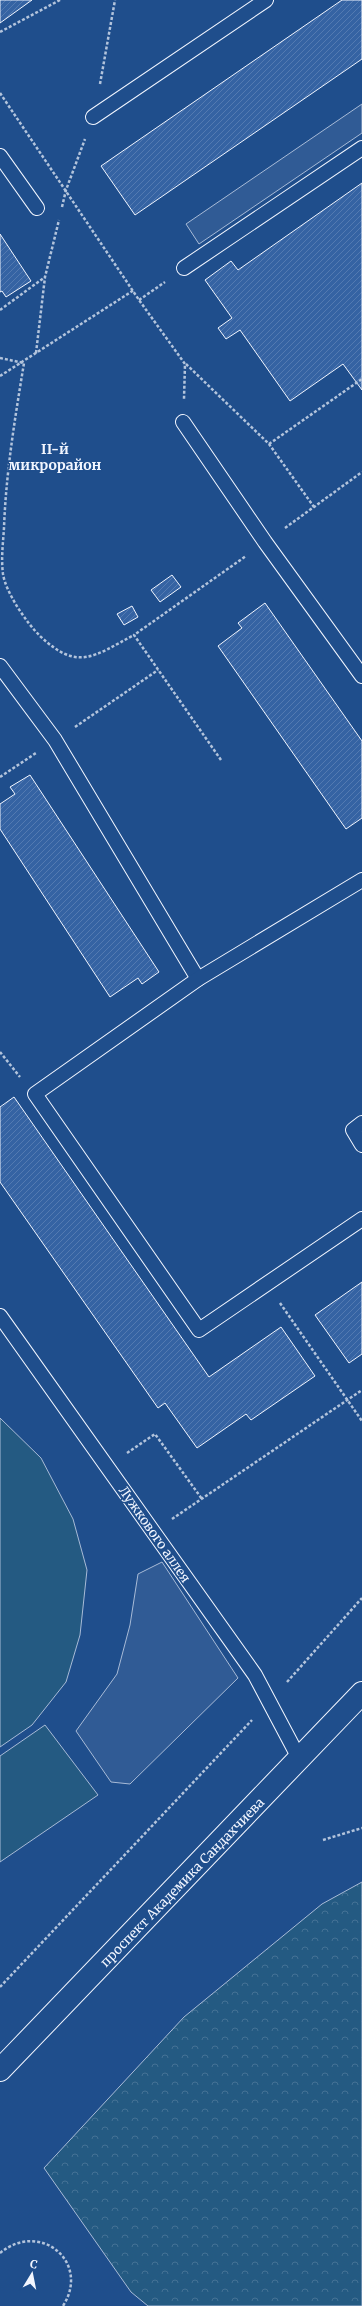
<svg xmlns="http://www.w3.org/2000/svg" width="362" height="2306" font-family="Merriweather,serif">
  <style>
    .forest { fill: url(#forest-crowns); stroke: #a8bbd7 }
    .green { fill: #245a82; stroke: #a8bbd7 }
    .parking { fill: #305b95; stroke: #a8bbd7 }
    .building { fill: url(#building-hatch); stroke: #f2f6ff }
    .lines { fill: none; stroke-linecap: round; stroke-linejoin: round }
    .service-casing { stroke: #f2f6ff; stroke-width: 16 }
    .secondary-casing { stroke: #f2f6ff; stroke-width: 24 }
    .path { stroke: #b3c4dc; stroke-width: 2.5; stroke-dasharray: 3 2; stroke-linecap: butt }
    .service { stroke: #1f4e8c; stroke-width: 14 }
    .secondary { stroke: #1f4e8c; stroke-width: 22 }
    .labels { text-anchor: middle; stroke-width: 3; stroke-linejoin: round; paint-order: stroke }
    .street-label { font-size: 13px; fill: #f2f6ff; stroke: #1f4e8c }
    .neighbourhood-label { font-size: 14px; font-weight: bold; fill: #f2f6ff; stroke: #1f4e8c }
  </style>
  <defs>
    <pattern id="forest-crowns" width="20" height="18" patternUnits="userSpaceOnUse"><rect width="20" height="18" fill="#245a82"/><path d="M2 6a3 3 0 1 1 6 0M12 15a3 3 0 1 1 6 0" fill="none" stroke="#447295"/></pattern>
    <pattern id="building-hatch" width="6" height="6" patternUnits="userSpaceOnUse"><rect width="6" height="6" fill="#3563a3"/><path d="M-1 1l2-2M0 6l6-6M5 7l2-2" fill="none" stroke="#537ab1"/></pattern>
  </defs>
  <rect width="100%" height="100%" fill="#1f4e8c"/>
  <path class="forest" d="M362 1882V2306H148L131 2292 44 2168 184 2017 322 1904Z"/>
  <g class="green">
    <path d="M0 1418 41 1458 73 1519 87 1570 80 1635 66 1682 32 1725 0 1747Z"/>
    <path d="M45 1725 98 1795 0 1862V1756Z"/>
  </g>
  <g class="parking">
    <path d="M362 104V133L199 244 186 224Z"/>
    <path d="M162 1562 238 1678 130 1784 111 1782 76 1731 117 1674 130 1625 138 1574Z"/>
  </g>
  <g class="building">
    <path d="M0 0H32L0 23Z"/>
    <path d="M342 0H362V59L135 215 101 166Z"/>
    <path d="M362 183V390L343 364 290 401 240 330 226 339 218 328 232 318 205 280 231 261 238 270Z"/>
    <path d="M0 234 31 281 6 297 2 291 0 292Z"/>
    <path d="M172 575 181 587 160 602 151 590Z"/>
    <path d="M265 603 362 741V818L346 829 218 646 242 628 238 623Z"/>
    <path d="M132 606 138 617 124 625 117 614Z"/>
    <path d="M30 775 159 972 142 984 138 978 110 997 0 829V804L15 794 10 787Z"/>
    <path d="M14 1097 209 1377 281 1327 315 1376 251 1420 246 1414 197 1448 165 1403 158 1408 0 1182V1107Z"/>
    <path d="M362 1282V1354L349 1363 315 1315Z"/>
  </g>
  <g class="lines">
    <g class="service-casing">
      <g id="service">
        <path d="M93 117 266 0"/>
        <path d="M0 156 37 208"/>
        <path d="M184 268 362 148"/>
        <path d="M183 422 265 542 362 676"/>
        <path d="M0 666 55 740 198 979"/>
        <path d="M362 880 198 979 35 1094 199 1330 362 1219"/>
        <path d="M362 1123 353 1130 362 1145"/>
        <path d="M0 1316 255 1675 300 1760"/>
      </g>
    </g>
    <g class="secondary-casing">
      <path id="secondary" d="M0 2070 362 1693"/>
    </g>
    <g class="path">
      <path d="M0 32 60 0"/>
      <path d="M100 84 115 0"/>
      <path d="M0 93 139 300 185 364 184 399"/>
      <path d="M62 207 66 190 85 139"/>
      <path d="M139 300 165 282"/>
      <path d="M0 310 45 277"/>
      <path d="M36 353 45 277 59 220"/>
      <path d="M0 358 24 363C15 418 6 472 4 528 3 543 1 559 3 574 6 593 26 622 40 636 78 672 94 656 134 635"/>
      <path d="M186 364 269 444 314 507"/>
      <path d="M0 376 134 290"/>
      <path d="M269 444 362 379"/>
      <path d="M285 528 362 472"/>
      <path d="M75 727 158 670"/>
      <path d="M221 760 134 635 246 556"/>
      <path d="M0 777 36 753"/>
      <path d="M0 1052 20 1077"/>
      <path d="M280 1303 362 1421"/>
      <path d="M127 1453 155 1434 202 1499"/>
      <path d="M172 1519 362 1390"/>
      <path d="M287 1682 362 1598"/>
      <path d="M323 1840 362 1828"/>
      <path d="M0 1987 252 1720"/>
      <path d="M0 2253C40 2220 91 2262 63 2306"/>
    </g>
    <use href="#service" class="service"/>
    <use href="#secondary" class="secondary"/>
  </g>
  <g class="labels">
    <g class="street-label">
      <text transform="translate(155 1534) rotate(55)" y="5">Лужкового аллея</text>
      <text transform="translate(182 1882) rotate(-46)" y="5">проспект Академика Сандахчиева</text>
    </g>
    <g class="neighbourhood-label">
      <text x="55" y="454">II-й<tspan x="55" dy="16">микрорайон</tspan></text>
    </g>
  </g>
  <g transform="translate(32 2274) rotate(10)" stroke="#1f4e8c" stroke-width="3" paint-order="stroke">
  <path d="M0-3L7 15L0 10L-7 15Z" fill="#f2f6ff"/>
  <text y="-6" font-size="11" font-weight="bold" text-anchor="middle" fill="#f2f6ff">С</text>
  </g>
</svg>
